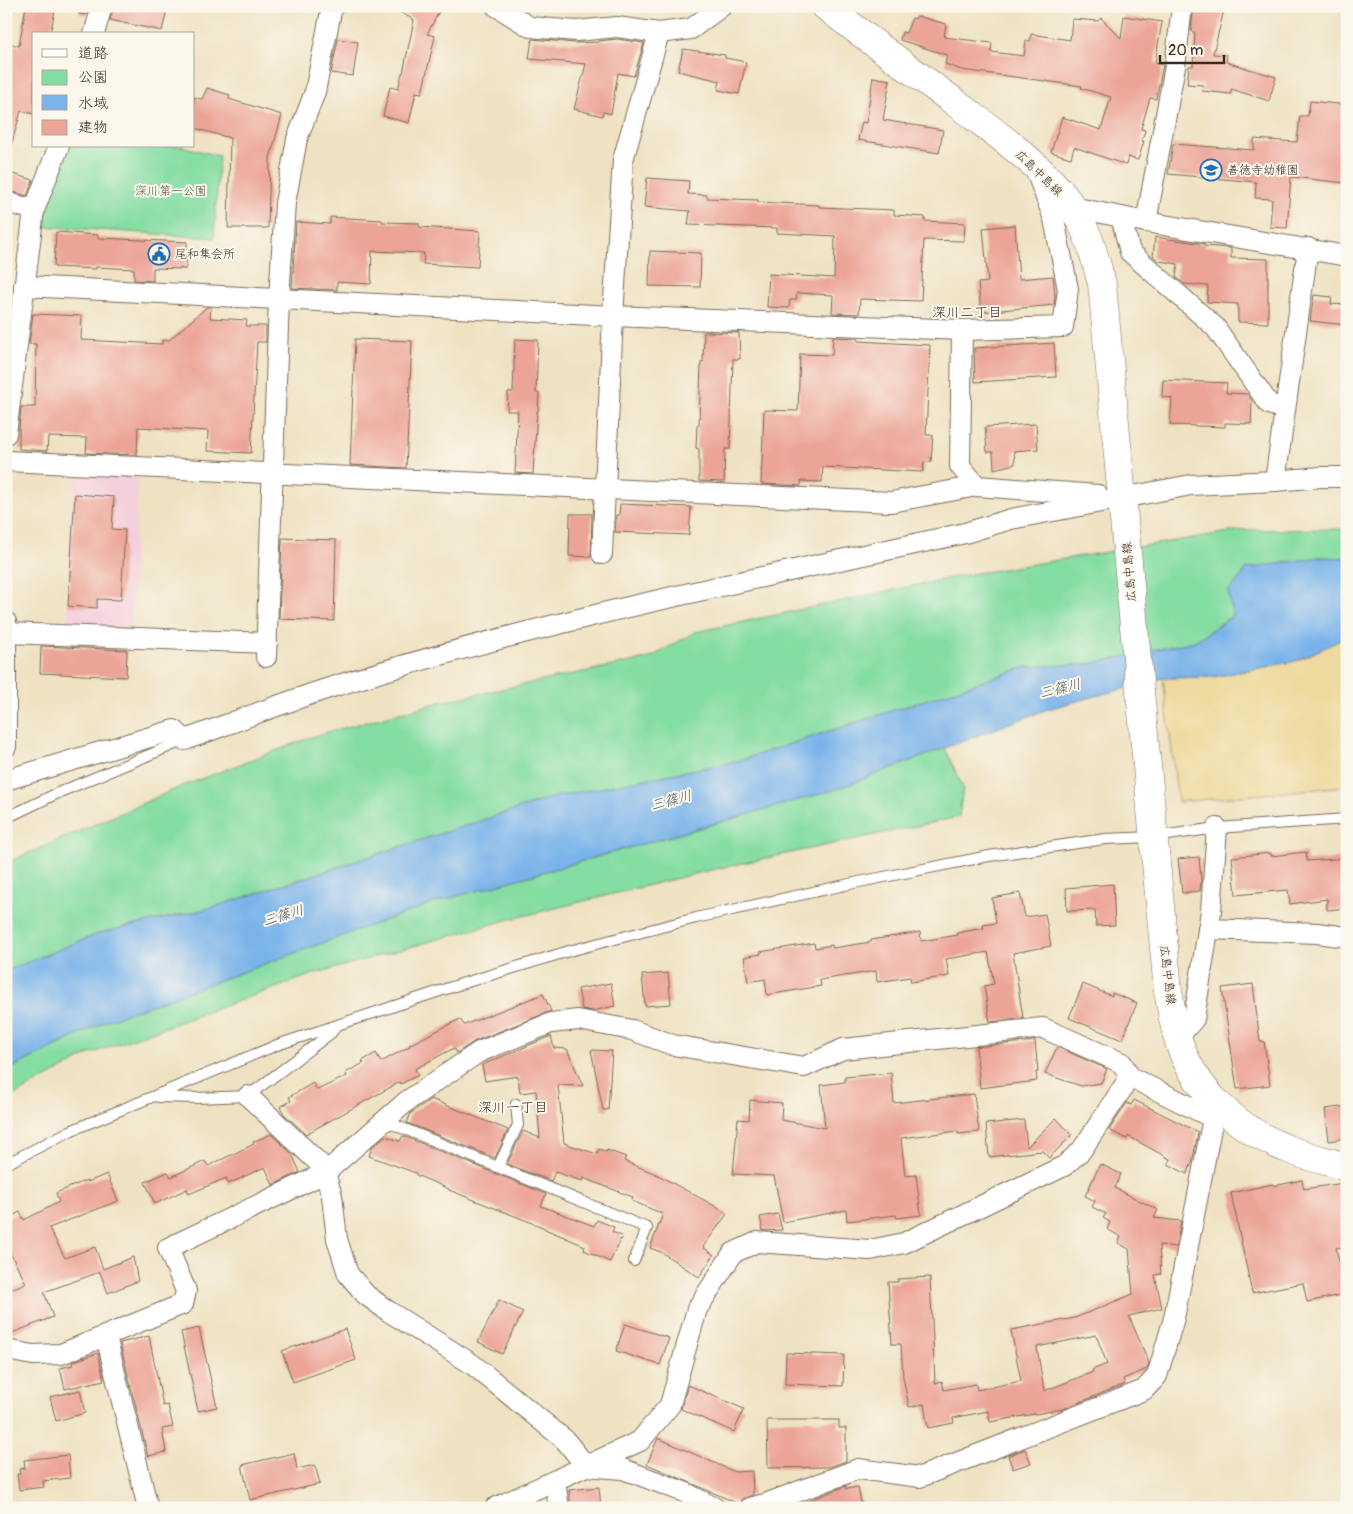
<svg xmlns="http://www.w3.org/2000/svg" width="1353" height="1514" font-family="Pangolin,'Klee One',sans-serif">
  <style>
    .built { fill: #f4cfdc }
    .green { fill: #84dda2; stroke: #608460 }
    .sand { fill: #eeda9e; stroke: #94825e }
    .water { fill: #79b3ea; stroke: #5a6e84 }
    .building { fill: #eca497; fill-rule: evenodd }
    .lines { fill: none; stroke-linecap: round; stroke-linejoin: round }
    .lane-casing { stroke: #7a6a58; stroke-width: 12 }
    .street-casing { stroke: #7a6a58; stroke-width: 22 }
    .primary-casing { stroke: #7a6a58; stroke-width: 29 }
    .lane { stroke: #fff; stroke-width: 10 }
    .street { stroke: #fff; stroke-width: 20 }
    .primary { stroke: #fff; stroke-width: 28 }
    .labels { text-anchor: middle; stroke-width: 4; stroke-linejoin: round; paint-order: stroke }
    .poi-label { font-size: 12px; fill: #3b2a1e; stroke: #fbf7ec; text-anchor: start }
    .street-label { font-size: 12px; fill: #3b2a1e; stroke: #fbf7ec }
    .park-label { font-size: 12px; fill: #4d573f; stroke: #fbf7ec }
    .neighbourhood-label { font-size: 14px; fill: #3b2a1e; stroke: #fbf7ec }
    .water-label { font-size: 14px; font-style: italic; fill: #515a65; stroke: #fbf7ec }
  </style>
  <rect width="100%" height="100%" fill="#fbf7ec"/>
  <filter id="ink" filterUnits="userSpaceOnUse"><feTurbulence type="fractalNoise" baseFrequency=".02" numOctaves="2"/><feDisplacementMap in="SourceGraphic" scale="10" xChannelSelector="R" yChannelSelector="G"/><feConvolveMatrix kernelMatrix="1 2 1 2 8 2 1 2 1" color-interpolation-filters="sRGB"/></filter>
  <filter id="wash" filterUnits="userSpaceOnUse"><feTurbulence type="fractalNoise" baseFrequency=".0096" numOctaves="4" result="noise"/><feDisplacementMap in="SourceGraphic" scale="20" xChannelSelector="R" yChannelSelector="G"/><feGaussianBlur stdDeviation="1.12" result="paint"/><feColorMatrix in="noise" values="0 0 0 0 0 0 0 0 0 0 0 0 0 0 0 0 0 1.4 0 .05"/><feComposite in="paint" operator="in"/></filter>
  <g filter="url(#wash)">
    <rect width="100%" height="100%" fill="#efe2c3"/>
    <path class="built" d="M75 473 138 477 130 632 66 629Z"/>
    <g class="green">
      <path d="M67 146H181L219 156 214 238 41 226 43 209Z"/>
      <path d="M1347 529V558L1319 557 1195 641 1090 664 1026 667 738 761 554 797 211 908 100 933 6 971V863L180 787 317 735 440 702 650 658 695 632 959 576 1242 530Z"/>
      <path d="M945 748 963 788 959 817 711 870 507 920 314 974 90 1054 6 1100V1071L104 1022 433 903 834 790Z"/>
    </g>
    <path class="sand" d="M1347 637V786L1178 802 1163 678 1213 677 1296 661Z"/>
    <path class="water" d="M1319 557 1347 558V637L1296 661 1213 677 1163 678 1048 709 834 790 433 903 104 1022 6 1071V971L100 933 211 908 554 797 738 761 1026 667 1090 664 1195 641 1233 616 1228 592 1247 569Z"/>
    <g id="blocks">
      <g class="building">
        <path d="M26 6H56L50 34H34V114L21 111 11 146 6 145V86L10 70 6 69V64L11 44 19 46Z"/>
        <path d="M80 6H90L87 15 79 14Z"/>
        <path d="M114 6H168L162 31 110 20Z"/>
        <path d="M389 6H442L427 34 435 36 422 93 416 92 409 123 383 116 390 87 398 89 402 73H403L414 20Z"/>
        <path d="M1194 6H1225L1213 54 1227 55 1226 62 1276 77 1269 101 1231 89V94L1202 91 1203 85 1187 84 1189 66H1193L1195 33 1191 31Z"/>
        <path d="M917 16 946 24 944 37 992 43 991 52 1024 56 1026 41H1030L1031 34 1070 40 1072 19 1098 21 1101 18 1121 38 1124 16 1162 22 1155 63 1163 65 1156 99 1150 98 1141 129 1145 130 1142 141H1144L1138 160 1128 157 1126 165 1074 147 1071 158 1051 152 1062 117 1101 130 1111 97 1081 88 1082 86 962 70 945 64 947 55 900 40 902 32 906 33 912 18 915 19Z"/>
        <path d="M338 39 358 42 353 76 331 73Z"/>
        <path d="M532 39 575 43 599 42V41L617 39 644 43 634 76 618 73 611 114 603 112 602 116 574 109 586 64 529 59Z"/>
        <path d="M683 49 725 55V58L746 62 739 94 718 90 720 81 678 71Z"/>
        <path d="M873 77 890 80 883 120 943 130 939 153 858 140 862 122 866 123Z"/>
        <path d="M207 88 230 95 229 99 282 115 270 158 268 228H228L230 138 194 128V97L202 99Z"/>
        <path d="M1310 101 1347 105 1346 183 1291 177 1287 228 1270 227 1272 199 1255 198 1256 182 1168 174 1173 144 1254 150V139L1297 142 1300 116H1308Z"/>
        <path d="M6 172 33 180 27 196 6 190Z"/>
        <path d="M647 178 689 181 688 194 707 195V198L758 200V202L819 205V207L894 210V215L925 217V221L965 223 964 241 924 240 921 301 860 299 859 314 832 313 833 295 797 293 796 300H790L789 308 767 307 769 274 834 278 835 236 777 233V228L688 225 690 211 644 207Z"/>
        <path d="M330 217 382 220V222L419 223V227L480 231 478 267 423 264 424 253 372 251 371 284 337 282V290L292 288 296 222 330 224Z"/>
        <path d="M1015 225 1019 279 1053 276 1055 295 1054 305 981 312 978 283 988 282 983 228Z"/>
        <path d="M56 232 98 235V238L187 242 186 269 153 268V281L134 280V269L96 267V269L54 267Z"/>
        <path d="M1155 237 1205 244 1204 246 1231 248V258L1268 259V323L1238 322V304L1207 302 1208 286 1184 284 1176 277 1178 264 1159 261 1153 256Z"/>
        <path d="M650 251 701 253 700 287 649 286Z"/>
        <path d="M1314 295 1332 297 1331 304 1347 305V325L1310 321Z"/>
        <path d="M207 307H211L210 318 247 320 246 326H266V342H257L251 453 207 451 208 431 138 427 137 455 86 453 87 438 48 437 47 451 19 449V429L21 407H35L36 344H29L33 314 82 316 81 340 162 344V340H169Z"/>
        <path d="M704 332 739 333 740 359H733L730 449H725L724 482 699 481V449L696 448 697 425H699L701 362H703Z"/>
        <path d="M833 337 858 338V341L930 345 926 435H933L931 462H924L923 472 823 467 822 482 801 481V486L761 484 764 410 798 411 800 354 832 355Z"/>
        <path d="M355 339 412 341 406 468 350 465Z"/>
        <path d="M515 339 538 340 536 393H539L538 412H537L533 474 515 473 518 411H507L508 392H513Z"/>
        <path d="M1054 343 1056 377 975 382 974 348Z"/>
        <path d="M1163 380 1227 383 1226 393 1248 394 1252 401 1251 424 1225 423V427L1170 425 1172 398 1162 397Z"/>
        <path d="M1036 424 1038 449 1014 451 1015 464 994 469 993 452H987L985 427Z"/>
        <path d="M75 494 114 497 112 529 125 530 121 600 97 599V608L68 606Z"/>
        <path d="M620 504 691 507 689 535 615 532 616 515H619Z"/>
        <path d="M570 514H592L591 557 569 556Z"/>
        <path d="M282 538 336 540 334 621 279 619Z"/>
        <path d="M41 646 127 650 126 677 40 673Z"/>
        <path d="M1306 852 1307 861 1347 858V908L1327 910V899L1290 904 1288 890 1236 895 1232 857 1271 853V856Z"/>
        <path d="M1199 857 1201 880 1200 891 1182 893 1178 859Z"/>
        <path d="M1113 884 1115 925 1096 926 1095 910 1067 911 1066 888Z"/>
        <path d="M1020 893 1025 917 1045 914 1051 946 1013 953 1023 1018 990 1022 984 986 994 984 988 952 946 959 949 976 911 982 910 977 877 982 876 971 820 980 821 986 767 995 765 979 748 982 744 957 761 954 760 952 814 943 815 948 832 945 833 948 871 942V940L920 932 921 941 958 935 957 933 984 928 983 925 996 923 992 898Z"/>
        <path d="M668 973 671 1004 645 1006 642 975Z"/>
        <path d="M611 983 615 1006 592 1011 582 1009 578 989Z"/>
        <path d="M1083 984 1112 996V993L1137 1003 1122 1040 1069 1018Z"/>
        <path d="M1253 984 1260 1042 1264 1041 1270 1085 1237 1089 1222 988Z"/>
        <path d="M543 994 551 1011 475 1041 457 1053 454 1048 415 1069 418 1075 401 1084 400 1082 306 1134 284 1114 280 1107 291 1101 289 1097 313 1083 317 1090 347 1076 345 1073 364 1063 362 1061 376 1053 381 1062 410 1046 409 1045 460 1019 464 1025Z"/>
        <path d="M551 1036 554 1048 567 1049 583 1086 558 1085 564 1143 597 1154 599 1149 607 1152V1150L626 1157 624 1161 656 1174 713 1205 727 1214 703 1247 714 1255 699 1277 661 1252 650 1248 663 1214 632 1201 633 1197 583 1178 582 1181 555 1172 551 1181 507 1164 523 1131 540 1138 536 1091 520 1093 518 1076 485 1081 482 1065Z"/>
        <path d="M1035 1041 1038 1072H1036L1037 1081 980 1088 976 1047Z"/>
        <path d="M1057 1047 1107 1069 1101 1083 1081 1086 1045 1074Z"/>
        <path d="M591 1050 612 1051 608 1110H603Z"/>
        <path d="M891 1073 894 1103 974 1094 979 1132 958 1134V1131L901 1138 905 1176 916 1175 921 1215 897 1218 896 1215 847 1221 846 1210 783 1222 774 1176 733 1174 738 1119 749 1120 750 1100 782 1103 781 1120 825 1128 821 1085 845 1082V1077Z"/>
        <path d="M431 1099 508 1130 495 1158 407 1123 411 1113Z"/>
        <path d="M1134 1100 1198 1132 1192 1163 1187 1174 1168 1164 1170 1159 1128 1136 1127 1139 1109 1130 1127 1103 1131 1105Z"/>
        <path d="M1347 1106V1138L1329 1141 1325 1109Z"/>
        <path d="M1056 1118 1072 1135 1049 1158 1042 1151 989 1157 986 1124 1024 1120 1027 1147Z"/>
        <path d="M271 1134 292 1154 300 1172 273 1185 265 1167 228 1184 226 1178 189 1194 187 1189 155 1204 145 1182 168 1172 171 1177 205 1161 208 1166 254 1144 253 1142Z"/>
        <path d="M385 1136 400 1141 403 1136 546 1194 541 1206 594 1226 597 1220 614 1227 612 1232 622 1236 610 1262 584 1250 585 1246 545 1229V1228L449 1190V1189L416 1175V1173L369 1156 372 1147Z"/>
        <path d="M1100 1164 1121 1174 1115 1188 1158 1210 1154 1218 1181 1221 1176 1247 1159 1245 1161 1274 1155 1275 1162 1308 1129 1316 1149 1363 1147 1369 1123 1379 1125 1384 1063 1409 990 1422 988 1411 953 1418 954 1423 928 1428 924 1404 909 1407 903 1377 901 1344H892L888 1282H898V1279L930 1277 935 1383 942 1381 944 1390 976 1384 977 1390 1021 1381 1011 1330 1075 1318 1133 1294 1129 1249 1118 1243 1121 1237 1107 1229 1110 1222 1103 1218 1106 1214 1092 1207 1095 1201 1085 1196ZM1096 1335 1107 1364 1092 1370 1093 1372 1044 1391 1037 1347Z"/>
        <path d="M107 1174 118 1201 49 1228 65 1258 95 1247 103 1269 133 1257 138 1281 108 1293 100 1272 44 1292 53 1317 12 1333 6 1318V1291L26 1283 6 1245V1219L20 1212 24 1220 59 1202 56 1193 87 1180 88 1182Z"/>
        <path d="M1302 1180 1304 1189 1344 1183 1345 1190H1347V1247L1336 1248 1346 1294 1307 1302 1303 1283 1252 1293 1231 1193 1273 1184 1274 1186Z"/>
        <path d="M778 1214 782 1230 763 1231 760 1217Z"/>
        <path d="M499 1300 523 1312 502 1354 478 1342Z"/>
        <path d="M625 1324 669 1338 660 1365 616 1351Z"/>
        <path d="M199 1328 217 1407 198 1411 181 1332Z"/>
        <path d="M345 1329 356 1360 293 1382 282 1351Z"/>
        <path d="M149 1336 163 1406 168 1405 173 1427 162 1429 166 1452 148 1456 120 1343Z"/>
        <path d="M98 1353 104 1380 65 1389 60 1368 73 1365 72 1362Z"/>
        <path d="M786 1353 844 1355 843 1386 785 1384Z"/>
        <path d="M688 1385 744 1409 734 1432 681 1409Z"/>
        <path d="M80 1390 85 1413 56 1421 50 1397Z"/>
        <path d="M767 1420H839V1428H846V1461L829 1467 768 1468Z"/>
        <path d="M658 1438 735 1472 752 1471 753 1495 742 1499 739 1504 647 1464Z"/>
        <path d="M1025 1449 1031 1463 1013 1469 1008 1456Z"/>
        <path d="M294 1453 297 1469 315 1465 320 1484 250 1500 242 1465Z"/>
        <path d="M68 1455 70 1478 43 1481 44 1487 19 1490 17 1474H20L19 1469 25 1468 24 1460Z"/>
        <path d="M846 1486V1489L858 1487 862 1508H791Z"/>
        <path d="M599 1487 601 1508H571L569 1490Z"/>
      </g>
    </g>
  </g>
  <g filter="url(#ink)">
    <use href="#blocks" fill-opacity="0" stroke="#7a6a58" stroke-width="1"/>
    <g class="lines">
      <g class="lane-casing">
        <g id="lane">
          <path d="M6 818 60 792 185 740"/>
          <path d="M158 1097 196 1098 248 1096 331 1033 336 1026"/>
          <path d="M385 1121 647 1228 634 1261"/>
          <path d="M6 1164 70 1131 277 1045 464 983 569 951 696 918 854 883 989 856 1105 839 1154 837 1217 828 1347 819"/>
          <path d="M498 1167 518 1125 516 1104"/>
        </g>
      </g>
      <g class="street-casing">
        <g id="street">
          <path d="M496 6 530 27 576 31 617 27 659 33 691 29 722 6"/>
          <path d="M94 34 102 6"/>
          <path d="M6 202 34 210"/>
          <path d="M1072 207 1146 222 1347 256"/>
          <path d="M1121 217 1130 252 1215 327 1269 404 1284 409"/>
          <path d="M1146 222 1175 66 1182 6"/>
          <path d="M24 286 613 316 962 330 1063 327 1068 289 1054 219 1036 171"/>
          <path d="M962 330 960 466 977 486 1098 495"/>
          <path d="M6 434 34 210 59 146"/>
          <path d="M6 461 891 502 977 486"/>
          <path d="M1275 481 1308 248"/>
          <path d="M602 554 613 316 623 160 659 33"/>
          <path d="M6 622V747"/>
          <path d="M7 633 267 643"/>
          <path d="M266 657 279 299 285 203 297 139 315 92 332 6"/>
          <path d="M6 780 174 730 185 740C237 721 289 700 342 684 546 620 756 579 965 533L1011 519 1191 485 1275 481 1321 477H1347"/>
          <path d="M1208 929 1317 933 1347 937"/>
          <path d="M1178 1037 1194 1019 1211 911 1217 828"/>
          <path d="M248 1096 320 1164 325 1173 332 1196 337 1239 348 1274 366 1295 388 1311 472 1364 565 1440 586 1466 623 1469 684 1492 715 1508"/>
          <path d="M106 1336 148 1508"/>
          <path d="M6 1350 33 1355 61 1354 183 1304 186 1291 168 1248 325 1173 407 1101 479 1052 551 1023 578 1020 632 1030 673 1045 804 1067 843 1049 1043 1028 1122 1063 1130 1077 1213 1118"/>
          <path d="M555 1481 559 1508"/>
          <path d="M495 1508 640 1441 670 1405 697 1309 733 1253 757 1242 870 1250 904 1243 1064 1166 1081 1151 1130 1077"/>
          <path d="M750 1508 765 1504 858 1469 920 1477 1144 1390 1157 1376 1174 1318 1213 1118 1223 1110"/>
        </g>
      </g>
      <g class="primary-casing">
        <path id="primary" d="M825 6C868 39 912 71 956 103 994 132 1045 167 1072 207 1089 232 1094 255 1102 284L1168 991C1171 1006 1173 1021 1177 1036 1192 1089 1238 1130 1288 1149 1307 1157 1327 1161 1347 1167"/>
      </g>
      <use href="#lane" class="lane"/>
      <use href="#street" class="street"/>
      <use href="#primary" class="primary"/>
    </g>
  </g>
  <defs>
    <g id="school-ring" transform="scale(1.125)"><circle r="9.5" fill="#fbf7ec" stroke="#1f6fb2" stroke-width="1.5"/><path d="M0-5L7-2L0 1L-7-2ZM-4 1L0 2.5L4 1V4Q0 6-4 4Z" fill="#1f6fb2"/></g>
    <g id="civic-ring" transform="scale(1.125)"><circle r="9.5" fill="#fbf7ec" stroke="#1f6fb2" stroke-width="1.5"/><path d="M-.6-6.5H3V-4.5H.6V-3L4-1V1h2V6H-6V1h2V-1L-.6-3ZM-1.2 2.5V6h2.4V2.5Z" fill="#1f6fb2"/></g>
  </defs>
  <g fill-rule="evenodd">
    <use href="#school-ring" x="1211" y="170"/>
    <use href="#civic-ring" x="159" y="254"/>
  </g>
  <g class="labels">
    <g class="poi-label">
      <text x="1227" y="174">善徳寺幼稚園</text>
      <text x="175" y="258">尾和集会所</text>
    </g>
    <g class="street-label">
      <text transform="translate(1039 173) rotate(44)" y="4">広島中島線</text>
      <text transform="translate(1129 572) rotate(-95)" y="4">広島中島線</text>
      <text transform="translate(1168 975) rotate(83)" y="4">広島中島線</text>
    </g>
    <g class="park-label">
      <text x="171" y="195">深川第一公園</text>
    </g>
    <g class="neighbourhood-label">
      <text x="967" y="317">深川二丁目</text>
      <text x="513" y="1112">深川一丁目</text>
    </g>
    <g class="water-label">
      <text transform="translate(1060 688) rotate(-14)" y="5">三篠川</text>
      <text transform="translate(671 800) rotate(-15)" y="5">三篠川</text>
      <text transform="translate(283 915) rotate(-17)" y="5">三篠川</text>
    </g>
  </g>
  <rect width="1353" height="1514" fill="none" stroke="#fbf7ec" stroke-width="25"/>
  <rect x="32" y="32" width="162" height="115" fill="#fbf7ec" stroke="#aea59a"/>
  <rect x="42" y="49" width="25" height="8" fill="#ffffff" stroke="#aea59a"/>
  <text x="78" y="58" font-size="15" fill="#3b2a1e">道路</text>
  <rect x="42" y="70" width="25" height="15" fill="#84dda2" stroke="#aea59a"/>
  <text x="78" y="82" font-size="15" fill="#3b2a1e">公園</text>
  <rect x="42" y="95" width="25" height="15" fill="#79b3ea" stroke="#aea59a"/>
  <text x="78" y="108" font-size="15" fill="#3b2a1e">水域</text>
  <rect x="42" y="120" width="25" height="15" fill="#eca497" stroke="#aea59a"/>
  <text x="78" y="132" font-size="15" fill="#3b2a1e">建物</text>
  <path d="M1160 55v8h64v-8" fill="none" stroke="#3b2a1e" stroke-width="2.5"/>
  <text x="1168" y="55" font-size="15" fill="#3b2a1e" stroke="#fbf7ec" stroke-width="4" paint-order="stroke">20 m</text>
</svg>
